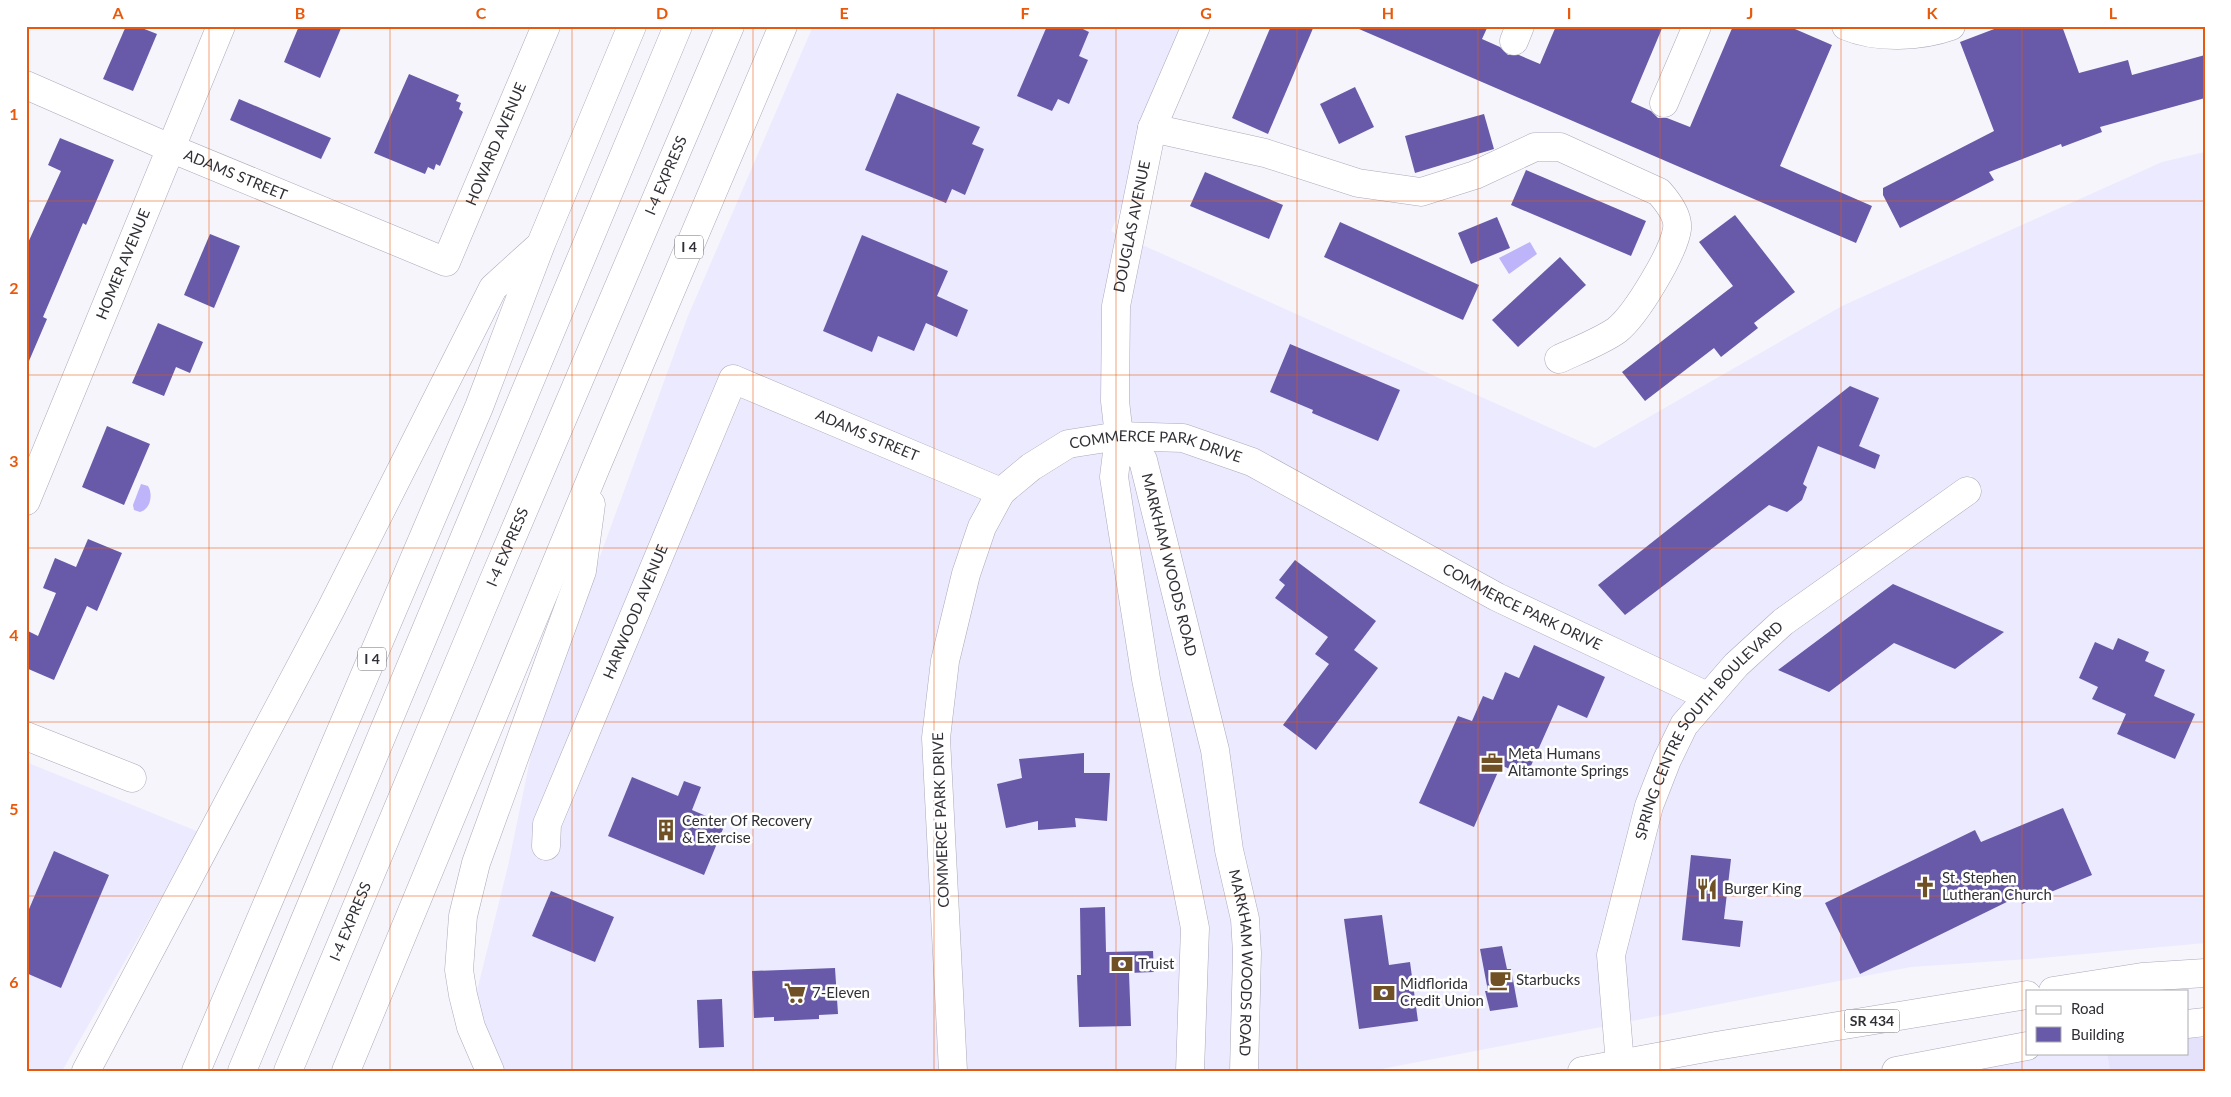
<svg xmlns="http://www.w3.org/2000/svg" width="2231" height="1097" font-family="Lato,sans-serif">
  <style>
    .built { fill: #eceafe }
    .green { fill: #e5e3fb }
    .water { fill: #bdb4f9 }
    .building { fill: #685aa8 }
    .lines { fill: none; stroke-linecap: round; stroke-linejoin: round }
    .minor-casing { stroke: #aba9ba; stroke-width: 29 }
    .major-casing { stroke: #aba9ba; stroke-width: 29 }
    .highway-casing { stroke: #aba9ba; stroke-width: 29 }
    .minor { stroke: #fff; stroke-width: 28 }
    .major { stroke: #fff; stroke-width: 28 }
    .highway { stroke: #fff; stroke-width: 28 }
    .grid { fill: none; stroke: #e8590c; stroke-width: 1; stroke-opacity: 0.55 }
    .labels { text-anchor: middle; stroke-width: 5; stroke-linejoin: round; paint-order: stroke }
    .shield { fill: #fff; stroke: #6e6e72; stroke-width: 1 }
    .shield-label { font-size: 14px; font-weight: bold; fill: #303036 }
    .street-label { font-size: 15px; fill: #303036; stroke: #fff }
    .poi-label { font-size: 15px; fill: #303036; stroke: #fff; text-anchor: start }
    .neatline { fill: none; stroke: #e8590c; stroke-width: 2 }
    .grid-label { font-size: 16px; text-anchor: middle; font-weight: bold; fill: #e8590c }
  </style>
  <rect width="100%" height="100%" fill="#f6f5fc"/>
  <g class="built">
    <path d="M813 26H1185L1128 191 1111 231 1119 235 1107 427 1000 479 728 365 537 820 536 858 557 856V826L738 394 986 498 935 659 943 1071H502L475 999 508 866 536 731 688 316Z"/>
    <path d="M2205 152V943L2028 959 1911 967 1627 1022 1622 955 1659 809 1692 731 1716 703 1788 631 1980 494 1971 475 1777 613 1706 683 1502 587 1256 451 1129 425 1126 306 1138 243 1595 448 1842 306 2162 162Z"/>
    <path d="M1147 448 1180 449 1247 473 1690 701 1606 1026 1371 1071H1254L1258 952Z"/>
    <path d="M1107 450 1184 930 1179 1071H964L946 737 955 662 992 531 1010 499 1071 455Z"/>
    <path d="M1126 460 1134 467 1205 753 1234 922 1233 1071H1200L1173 757 1124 476Z"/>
    <path d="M26 762 199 832 62 1071H26Z"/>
    <path d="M2049 1053H2107L2110 1071H1956Z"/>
  </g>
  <path class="green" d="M2187 1038H2205V1071H2110L2107 1053H2187Z"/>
  <g class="water">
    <path d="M1530 242 1537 254 1509 274 1499 258Z"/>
    <path d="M141 484 148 486C153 494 151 509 140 512L134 510 133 505Z"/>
  </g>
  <g class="building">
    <path d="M126 26H137L157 34 133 91 103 79Z"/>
    <path d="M299 26H342L320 78 284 62Z"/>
    <path d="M1047 26H1077L1089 32 1079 56 1088 60 1069 104 1058 99 1052 111 1017 96Z"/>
    <path d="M1271 26H1314L1268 134 1232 118Z"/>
    <path d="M1352 26H1488L1482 39 1500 47 1508 55H1519L1540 64 1556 26H1663L1631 102 1651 111 1658 118H1667L1690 127 1733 26H1788L1832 45 1780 166 1872 206 1856 243Z"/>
    <path d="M2002 26H2062L2079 73 2128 60 2132 75 2205 55V98L2100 127 2102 132 2062 147 2061 144 1989 172 1994 180 1900 228 1883 195V188L1994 131 1960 42Z"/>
    <path d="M409 74 459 95 456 101 461 103 459 109 463 112 440 166 436 164 434 170 428 167 425 174 374 153Z"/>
    <path d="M1355 87 1374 127 1339 144 1320 104Z"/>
    <path d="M897 93 980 127 972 144 984 149 965 195 952 189 946 203 865 170Z"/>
    <path d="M239 99 331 138 321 159 230 120Z"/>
    <path d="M1484 114 1494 149 1415 173 1405 136Z"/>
    <path d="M60 138 114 160 86 225 83 223 43 317 47 319 26 368V247L61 171 48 165Z"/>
    <path d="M1526 170 1646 221 1631 256 1511 205Z"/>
    <path d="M1205 172 1283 205 1269 239 1190 206Z"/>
    <path d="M1735 215 1795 292 1754 323 1758 328 1721 357 1714 348 1645 401 1622 372 1733 286 1699 242Z"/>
    <path d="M1497 217 1510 248 1471 264 1458 233Z"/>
    <path d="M1340 222 1479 285 1463 320 1324 257Z"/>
    <path d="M210 234 240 246 214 308 184 295Z"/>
    <path d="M862 235 948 271 937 296 968 310 957 337 926 323 914 351 878 336 872 352 823 331Z"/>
    <path d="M1560 257 1586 285 1518 347 1492 320Z"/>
    <path d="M158 323 203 342 190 373 176 367 164 396 132 383Z"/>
    <path d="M1290 344 1400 390 1378 441 1312 413 1313 410 1270 392Z"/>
    <path d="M1850 386 1879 398 1859 446 1880 455 1875 469 1818 446 1803 484 1807 487 1802 500 1787 512 1769 505 1625 615 1598 585Z"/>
    <path d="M107 426 150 444 124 505 82 487Z"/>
    <path d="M88 539 122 553 97 611 87 606 54 680 26 668V630L38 636 56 593 43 588 55 558 76 567Z"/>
    <path d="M1295 560 1376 621 1354 650 1378 668 1316 750 1283 725 1329 664 1315 654 1328 637 1275 598 1285 585 1279 580Z"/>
    <path d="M1893 584 2004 632 1955 669 1894 643 1829 692 1778 670Z"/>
    <path d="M2118 638 2149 652 2145 661 2165 670 2154 696 2195 714 2175 759 2117 734 2126 714 2092 699 2098 687 2079 678 2095 642 2113 650Z"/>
    <path d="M1534 645 1605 677 1587 718 1558 705 1526 777 1501 765 1474 827 1419 803 1458 716 1472 721 1483 696 1493 700 1505 672 1519 678Z"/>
    <path d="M1084 753V773H1110L1107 821 1075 818 1076 827 1038 830V821L1006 828 997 784 1022 778 1019 759Z"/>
    <path d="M632 777 678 796 684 781 701 787 692 810 725 824 704 875 608 836Z"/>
    <path d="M2063 808 2092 875 2022 904 2019 896 1860 974 1825 903 1975 830 1981 842Z"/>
    <path d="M54 851 109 875 61 988 26 973V916Z"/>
    <path d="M1691 855 1731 859 1724 919 1743 921 1740 947 1682 940Z"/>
    <path d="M551 891 614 917 595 962 532 936Z"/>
    <path d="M1105 907 1106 952 1153 951 1154 972 1129 973 1131 1026 1079 1027 1077 975H1081L1080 908Z"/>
    <path d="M1382 915 1389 965 1410 962 1418 1021 1359 1029 1344 919Z"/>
    <path d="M1502 946 1507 969H1511L1518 1007 1490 1011 1485 991H1488L1480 949Z"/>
    <path d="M835 968 838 1014 819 1015V1019L774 1021V1017L754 1018 752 971Z"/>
    <path d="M722 999 724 1047 699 1048 697 1000Z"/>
  </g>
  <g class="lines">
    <g class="minor-casing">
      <g id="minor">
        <path d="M1846 26C1877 39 1920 37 1951 26"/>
        <path d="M1514 41 1520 26"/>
        <path id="s1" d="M26 85 170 148 446 262 546 26"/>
        <path d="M1664 103 1697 26"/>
        <path d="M1152 128 1265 153 1358 183 1421 192 1475 175 1535 147H1560L1659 192C1667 201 1679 216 1677 229 1674 252 1636 315 1617 330 1602 341 1576 351 1559 359"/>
        <path id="s2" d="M26 501 221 26"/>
        <path d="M26 736 132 778"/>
        <path id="s3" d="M546 846 547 824 733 379 1001 492"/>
        <path id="s4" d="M1620 1064 1611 955 1649 806 1667 760 1684 725 1736 665 1783 622 1967 491"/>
        <path id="s5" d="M953 1071 936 738 945 661 966 574 982 527 1001 492 1031 467 1068 444 1119 436 1183 438 1252 462 1497 597 1707 696"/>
      </g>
    </g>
    <g class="major-casing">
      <g id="major">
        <path id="s6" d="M1119 436 1143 460 1215 750 1229 850 1245 919 1247 953 1244 1071"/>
        <path d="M2053 991 2142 977 2205 973"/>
        <path d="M2187 1024 2205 1022"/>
        <path id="s7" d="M1190 1071 1195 928 1146 679 1114 477 1119 436 1115 401 1116 306 1152 128 1196 26"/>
        <path d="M1582 1071 1716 1046 2027 995"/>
        <path d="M1896 1071 2027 1046"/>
      </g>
    </g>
    <g class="highway-casing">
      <g id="highway">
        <path d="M86 1071 331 609 493 288 536 249"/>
        <path d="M196 1071 479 407 541 244 632 26"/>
        <path d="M242 1071 678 26"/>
        <path id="s8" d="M288 1071 492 584 730 26"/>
        <path d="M346 1071 596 467 783 26"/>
        <path d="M490 1071 471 1027 463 995 459 970 463 916 476 863 582 571 591 504"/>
      </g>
    </g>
    <use href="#minor" class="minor"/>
    <use href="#major" class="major"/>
    <use href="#highway" class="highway"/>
  </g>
  <path class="grid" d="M209 26V1071M390 26V1071M572 26V1071M753 26V1071M934 26V1071M1116 26V1071M1297 26V1071M1478 26V1071M1660 26V1071M1841 26V1071M2022 26V1071M26 201H2205M26 375H2205M26 548H2205M26 722H2205M26 896H2205"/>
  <defs>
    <g id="office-bare" transform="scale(1.725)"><path d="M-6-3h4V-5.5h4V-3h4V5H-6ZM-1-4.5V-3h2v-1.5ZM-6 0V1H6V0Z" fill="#6f5125" stroke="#fff" stroke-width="2.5" paint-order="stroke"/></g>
    <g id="building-bare" transform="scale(1.725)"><path d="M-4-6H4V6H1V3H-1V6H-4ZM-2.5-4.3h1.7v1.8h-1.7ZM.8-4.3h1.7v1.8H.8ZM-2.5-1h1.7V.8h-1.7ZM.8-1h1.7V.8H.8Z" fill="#6f5125" stroke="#fff" stroke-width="2.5" paint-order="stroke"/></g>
    <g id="church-bare" transform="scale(1.725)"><path d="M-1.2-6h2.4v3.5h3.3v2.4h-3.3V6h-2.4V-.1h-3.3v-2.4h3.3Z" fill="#6f5125" stroke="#fff" stroke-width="2.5" paint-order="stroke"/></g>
    <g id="restaurant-bare" transform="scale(1.725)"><path d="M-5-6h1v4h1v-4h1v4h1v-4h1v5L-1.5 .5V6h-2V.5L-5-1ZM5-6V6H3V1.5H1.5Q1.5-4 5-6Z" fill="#6f5125" stroke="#fff" stroke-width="2.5" paint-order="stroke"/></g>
    <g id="bank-bare" transform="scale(1.725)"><path d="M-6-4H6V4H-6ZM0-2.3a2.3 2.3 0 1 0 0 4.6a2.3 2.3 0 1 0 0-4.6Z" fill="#6f5125" stroke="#fff" stroke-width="2.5" paint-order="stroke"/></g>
    <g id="cafe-bare" transform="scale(1.725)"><path d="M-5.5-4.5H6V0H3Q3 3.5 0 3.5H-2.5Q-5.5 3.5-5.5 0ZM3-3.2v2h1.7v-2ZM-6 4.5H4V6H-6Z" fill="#6f5125" stroke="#fff" stroke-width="2.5" paint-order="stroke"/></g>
    <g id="supermarket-bare" transform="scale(1.725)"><path d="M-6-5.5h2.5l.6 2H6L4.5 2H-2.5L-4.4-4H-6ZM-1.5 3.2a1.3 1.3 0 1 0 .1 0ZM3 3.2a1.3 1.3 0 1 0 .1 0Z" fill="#6f5125" stroke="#fff" stroke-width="2.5" paint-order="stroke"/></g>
  </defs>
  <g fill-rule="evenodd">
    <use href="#office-bare" x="1492" y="763"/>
    <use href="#building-bare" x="666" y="830"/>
    <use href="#church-bare" x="1925" y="887"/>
    <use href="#restaurant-bare" x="1707" y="889"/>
    <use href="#bank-bare" x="1122" y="964"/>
    <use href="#cafe-bare" x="1500" y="980"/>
    <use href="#supermarket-bare" x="795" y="993"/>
    <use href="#bank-bare" x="1384" y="993"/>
  </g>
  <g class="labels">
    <g class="shield">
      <rect x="675" y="235.5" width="28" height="23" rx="4"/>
      <rect x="358" y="647.5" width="28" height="23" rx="4"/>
      <rect x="1844.5" y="1009.5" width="55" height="23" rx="4"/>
    </g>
    <g class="shield-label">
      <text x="689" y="252">I 4</text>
      <text x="372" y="664">I 4</text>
      <text x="1872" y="1026">SR 434</text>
    </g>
    <g class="street-label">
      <text dy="5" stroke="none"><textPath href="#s1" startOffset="584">HOWARD AVENUE</textPath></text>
      <text dy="5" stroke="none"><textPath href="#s1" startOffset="228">ADAMS STREET</textPath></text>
      <text dy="5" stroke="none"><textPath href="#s8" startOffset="972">I-4 EXPRESS</textPath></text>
      <text dy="5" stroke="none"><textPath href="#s7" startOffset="854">DOUGLAS AVENUE</textPath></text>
      <text dy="5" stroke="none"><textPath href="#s2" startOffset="256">HOMER AVENUE</textPath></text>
      <text dy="5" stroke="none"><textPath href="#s3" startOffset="650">ADAMS STREET</textPath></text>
      <text dy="5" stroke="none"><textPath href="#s5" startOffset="762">COMMERCE PARK DRIVE</textPath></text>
      <text dy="5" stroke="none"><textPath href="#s8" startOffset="568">I-4 EXPRESS</textPath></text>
      <text dy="5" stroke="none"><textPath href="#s6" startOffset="142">MARKHAM WOODS ROAD</textPath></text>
      <text dy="5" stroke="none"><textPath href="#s5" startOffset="1168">COMMERCE PARK DRIVE</textPath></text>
      <text dy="5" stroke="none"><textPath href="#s3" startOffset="252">HARWOOD AVENUE</textPath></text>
      <text dy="5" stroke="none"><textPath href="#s4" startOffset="360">SPRING CENTRE SOUTH BOULEVARD</textPath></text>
      <text transform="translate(941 820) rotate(-92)" y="5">COMMERCE PARK DRIVE</text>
      <text dy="5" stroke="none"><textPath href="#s8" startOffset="162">I-4 EXPRESS</textPath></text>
      <text dy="5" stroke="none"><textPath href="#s6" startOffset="548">MARKHAM WOODS ROAD</textPath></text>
    </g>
    <g class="poi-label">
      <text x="1508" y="759">Meta Humans<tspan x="1508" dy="17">Altamonte Springs</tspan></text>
      <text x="682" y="826">Center Of Recovery<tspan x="682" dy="17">&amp; Exercise</tspan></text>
      <text x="1942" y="883">St. Stephen<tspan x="1942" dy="17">Lutheran Church</tspan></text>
      <text x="1724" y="894">Burger King</text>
      <text x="1138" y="969">Truist</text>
      <text x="1516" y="985">Starbucks</text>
      <text x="1400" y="989">Midflorida<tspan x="1400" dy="17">Credit Union</tspan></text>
      <text x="812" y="998">7-Eleven</text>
    </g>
  </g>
  <rect width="2231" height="1097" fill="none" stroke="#ffffff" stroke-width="55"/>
  <rect x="2026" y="990" width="162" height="65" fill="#ffffff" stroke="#acacaf"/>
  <rect x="2036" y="1006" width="25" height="8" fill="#ffffff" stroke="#acacaf"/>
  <text x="2071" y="1014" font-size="15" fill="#303036">Road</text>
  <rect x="2036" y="1027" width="25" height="15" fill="#685aa8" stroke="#acacaf"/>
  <text x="2071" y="1040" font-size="15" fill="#303036">Building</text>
  <rect x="28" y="28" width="2176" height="1042" class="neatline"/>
  <g class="grid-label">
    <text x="118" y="19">A</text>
    <text x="300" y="19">B</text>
    <text x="481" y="19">C</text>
    <text x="662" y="19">D</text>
    <text x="844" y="19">E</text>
    <text x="1025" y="19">F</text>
    <text x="1206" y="19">G</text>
    <text x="1388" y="19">H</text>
    <text x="1569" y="19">I</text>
    <text x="1750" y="19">J</text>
    <text x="1932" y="19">K</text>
    <text x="2113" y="19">L</text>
    <text x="14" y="120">1</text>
    <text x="14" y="294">2</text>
    <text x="14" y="467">3</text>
    <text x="14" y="641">4</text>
    <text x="14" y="815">5</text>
    <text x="14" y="988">6</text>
  </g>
</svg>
